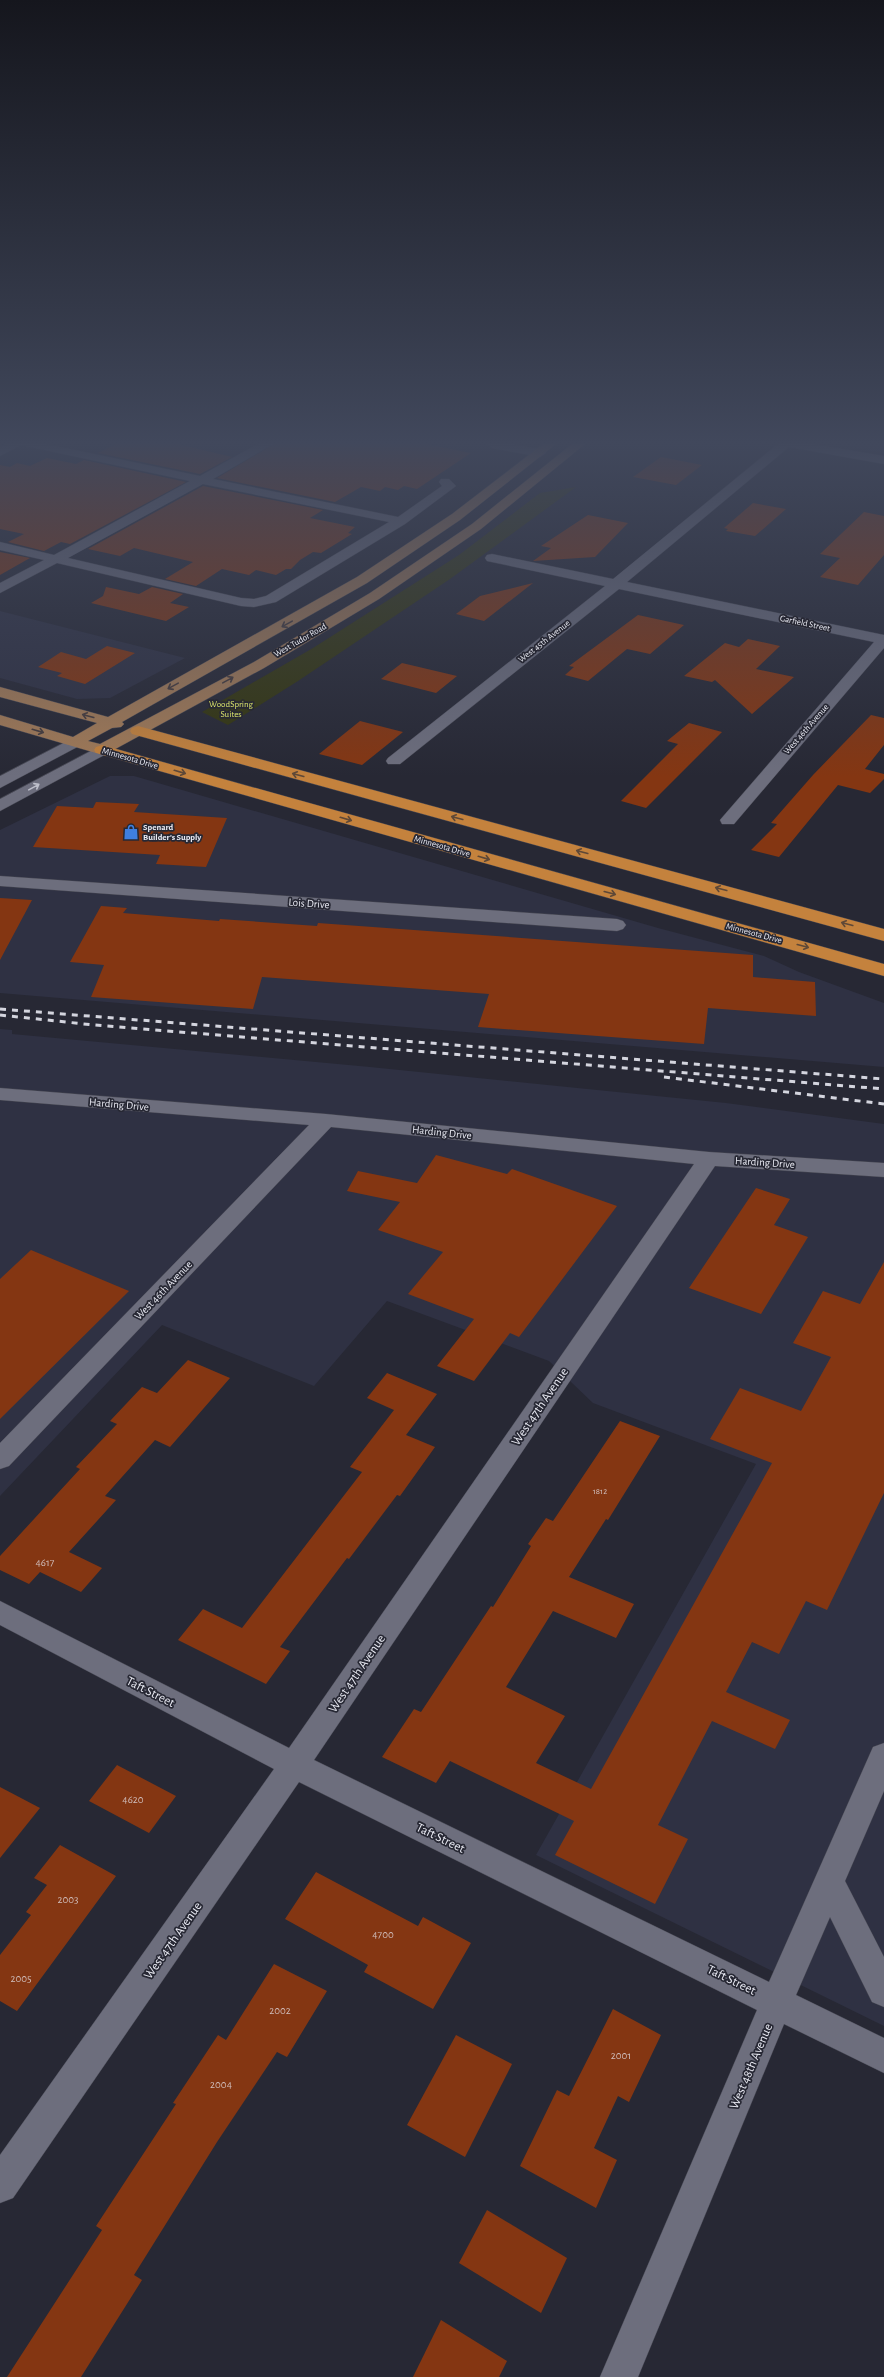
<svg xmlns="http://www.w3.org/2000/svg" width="884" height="2377" font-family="'Alegreya Sans',sans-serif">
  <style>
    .built { fill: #2f3143 }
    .green { fill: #343610 }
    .building { fill: #843612 }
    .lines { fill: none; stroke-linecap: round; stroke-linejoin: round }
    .street-casing { stroke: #444550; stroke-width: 1 }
    .primary-casing { stroke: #444550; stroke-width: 1 }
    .highway-casing { stroke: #444550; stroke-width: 1 }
    .street { fill: #6d6e7d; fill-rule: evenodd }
    .primary { fill: #a17a57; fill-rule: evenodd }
    .highway { fill: #c4823d; fill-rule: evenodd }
    .rail { stroke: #d4d5de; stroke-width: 3; stroke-dasharray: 6 6; stroke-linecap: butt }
    .oneway { stroke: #463c3d }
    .oneway2 { stroke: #5e4837 }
    .oneway3 { stroke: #bebfca }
    .labels { text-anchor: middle; stroke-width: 3.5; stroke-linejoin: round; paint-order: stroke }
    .far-street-label { font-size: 9px; fill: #eaebf4; stroke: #272834 }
    .far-park-label { font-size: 9px; fill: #dbe56a; stroke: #272834 }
    .far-poi-label { font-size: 9px; font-weight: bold; fill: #eaebf4; stroke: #272834; text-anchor: start }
    .number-label { font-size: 9px; fill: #d0bebc }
    .street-label { font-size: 11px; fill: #eaebf4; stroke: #272834 }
    .near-number-label { font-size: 11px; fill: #d0bebc }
    .near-street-label { font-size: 13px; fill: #eaebf4; stroke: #272834 }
  </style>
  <rect width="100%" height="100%" fill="#272834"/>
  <g class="built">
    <path d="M884 444V453L839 444Z"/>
    <path d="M0 611 185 658 110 698 77 699 0 678Z"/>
    <path d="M110 776H134L658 928 764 956 799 972 884 1003V1067L0 993V830Z"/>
    <path d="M0 1029 12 1030V1034L370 1067 726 1103 884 1124V2026L536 1855 756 1464 593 1403 549 1361 387 1301 314 1386 162 1325 0 1496Z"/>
  </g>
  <path class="green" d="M576 487 450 579 298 681 228 725 202 712 313 648 459 555 540 493Z"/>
  <g class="building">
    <path d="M116 444H178L232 457 200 474 98 453Z"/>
    <path d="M274 444H426L471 453 417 489 404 486 398 490 385 487 380 491 361 487 335 502 217 478Z"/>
    <path d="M661 457 702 465 676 485 633 477Z"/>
    <path d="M47 458 76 464 84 460 186 482 70 544 61 542 44 551 8 542 24 534 0 529V465L10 467 17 463 30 466Z"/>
    <path d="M203 486 323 510 310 518 355 527 348 533 352 534 321 553 313 552 300 560 291 569H286L276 575 256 570 249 575 222 569 196 586 165 579 193 562 134 548 120 556 88 549Z"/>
    <path d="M753 503 786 509 755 536 726 531 728 529 724 528Z"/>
    <path d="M864 512 884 516V555L858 585 820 577 840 558 820 554Z"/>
    <path d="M588 515 628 523 595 557 533 561 551 548 541 546Z"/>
    <path d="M0 552 30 558 0 575Z"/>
    <path d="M533 583 484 621 456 614 480 596Z"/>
    <path d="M106 587 139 594 152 587 183 594 170 603 189 607 166 621 91 603 103 596Z"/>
    <path d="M638 615 684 625 650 654 627 649 588 681 565 675 574 667 569 666Z"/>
    <path d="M748 639 780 646 756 669 794 677 752 714 715 680 712 682 684 676 725 643 739 647Z"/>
    <path d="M107 646 135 653 85 684 57 676 62 673 38 667 61 652 86 659Z"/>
    <path d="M402 663 457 676 436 693 381 679Z"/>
    <path d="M871 715 884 718V745L865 769 884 774V779L870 793 838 785 779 857 751 850 777 824 771 823 813 775Z"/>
    <path d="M360 721 403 732 362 765 319 754Z"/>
    <path d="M689 723 722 732 646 808 621 801 678 744 667 741Z"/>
    <path d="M96 802 139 804 134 812 227 818 206 867 156 864 160 855 33 847 57 806 93 808Z"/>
    <path d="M0 898 32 900 0 960Z"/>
    <path d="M101 906 127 908 123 913 219 921 220 919 317 926 318 923 753 955V977L815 982 816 1016 708 1008 704 1044 478 1027 489 994 262 977 253 1009 91 997 104 965 70 962Z"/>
    <path d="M436 1155 507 1174 512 1169 617 1206 519 1337 510 1333 474 1381 437 1366 474 1319 408 1294 443 1252 378 1230 400 1202 347 1191 358 1171 417 1183Z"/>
    <path d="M756 1188 790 1199 774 1225 808 1237 761 1314 689 1288Z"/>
    <path d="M31 1250 129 1291 0 1419V1279Z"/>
    <path d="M884 1262V1493L827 1610 806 1601 779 1654 752 1642 726 1692 790 1720 775 1749 712 1721 658 1825 688 1839 655 1904 555 1855 574 1821 450 1761 436 1783 382 1757 414 1709 421 1712 491 1606 493 1607 531 1546 528 1544 546 1518 553 1521 620 1421 660 1436 608 1520 606 1519 569 1577 634 1604 616 1638 553 1611 506 1687 565 1716 536 1763 591 1789 772 1463 710 1439 740 1388 801 1411 831 1357 793 1343 823 1291 860 1304Z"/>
    <path d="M188 1360 230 1378 170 1447 155 1440 105 1496 116 1500 69 1552 102 1568 81 1592 40 1572 29 1584 0 1570V1556L80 1469 76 1467 117 1424 110 1421 142 1387 157 1393Z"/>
    <path d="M387 1373 437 1394 406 1435 435 1447 400 1496 397 1495 349 1559 347 1558 280 1647 290 1651 266 1684 178 1640 203 1609 242 1628 362 1472 350 1467 394 1410 367 1398Z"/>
    <path d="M117 1765 176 1796 149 1833 89 1801Z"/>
    <path d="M0 1787 40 1808 0 1858Z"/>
    <path d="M60 1845 116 1876 17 2011 0 2001V1955L31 1915 26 1912 47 1885 34 1878Z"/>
    <path d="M316 1872 418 1926 423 1917 471 1943 433 2009 364 1972 368 1965 285 1919Z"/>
    <path d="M274 1964 327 1991 287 2057 277 2052 217 2142 134 2275 142 2280 81 2377H7L102 2230 96 2226 176 2104 173 2103 218 2035 226 2040Z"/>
    <path d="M613 2009 661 2035 629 2102 618 2096 594 2148 617 2160 596 2208 520 2166 557 2090 569 2096Z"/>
    <path d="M456 2035 512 2064 465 2157 407 2125Z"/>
    <path d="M487 2210 567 2258 541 2313 459 2263Z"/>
    <path d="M441 2320 507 2361 499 2377H413Z"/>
  </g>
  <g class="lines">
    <g class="street-casing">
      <g id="street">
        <path d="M6 444H46L200 476 258 444H273L213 479 398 517 442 486 439 482 441 479H449L456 486 405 524 276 602 254 607 241 606 57 563 0 593V583L44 560 0 550V542L54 555 190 481 21 445 0 456V447ZM203 484 389 522 266 596 254 599 241 598 68 558Z"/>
        <path d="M487 444H513L544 450 546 453 540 457 492 448Z"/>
        <path d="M778 444H813L884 456V464L789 447 627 582 884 635V648L734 824H722L720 820 874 642 619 589 400 764H388L386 761 388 758 605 586 487 561 485 558 487 555 492 554 613 579Z"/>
        <path d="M75 737 81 739 83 742 81 745 0 788V776Z"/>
        <path d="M102 745 108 747 110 750 108 753 0 811V799Z"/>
        <path d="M0 876 617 919 623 921 626 925 623 929 617 931 0 886Z"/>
        <path d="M0 1088 326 1114 709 1152 884 1163V1177L715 1166 314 1760 769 1982 873 1747 884 1743V1791L845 1881 884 1957V2007L872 2002 830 1917 796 1995 884 2038V2073L784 2024 638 2377H600L757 2010 299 1782 13 2198 0 2203V2155L274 1769 0 1625V1601L289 1748 694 1164 331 1127 9 1466 0 1469V1443L309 1125 0 1100Z"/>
      </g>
    </g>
    <g class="primary-casing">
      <path id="primary" d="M543 444H556L460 520 367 583 122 722 124 724 121 727 112 728 88 741 100 744 254 662 370 593 472 524 572 444H585L481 529 379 599 264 668 108 753H96L0 725V715L73 737 97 723 0 697V687L108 717 357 577 452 514Z"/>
    </g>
    <g class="highway-casing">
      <g id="highway">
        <path d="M138 726 884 929V941L132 734 130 731 132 728Z"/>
        <path d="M102 745 884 964V976L96 753 94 750 96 747Z"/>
      </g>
    </g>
    <use href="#street" class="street"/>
    <use href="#primary" class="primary"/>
    <use href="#highway" class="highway"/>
    <g class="rail">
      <path d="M0 1009 884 1079"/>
      <path d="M0 1015 94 1025 884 1089"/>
      <path d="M664 1077 884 1104"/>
    </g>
  </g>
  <defs><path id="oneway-shaft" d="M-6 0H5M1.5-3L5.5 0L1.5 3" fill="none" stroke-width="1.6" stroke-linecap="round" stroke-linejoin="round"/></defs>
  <g class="oneway">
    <use href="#oneway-shaft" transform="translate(287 624) rotate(151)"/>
    <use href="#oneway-shaft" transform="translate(228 680) rotate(-29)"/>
    <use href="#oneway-shaft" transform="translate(173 686) rotate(151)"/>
    <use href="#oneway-shaft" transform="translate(88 716) rotate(-165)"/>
    <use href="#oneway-shaft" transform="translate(38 731) rotate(16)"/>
  </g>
  <g class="oneway2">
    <use href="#oneway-shaft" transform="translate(180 772) rotate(16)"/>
    <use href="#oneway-shaft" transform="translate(298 775) rotate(-165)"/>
    <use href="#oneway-shaft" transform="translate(457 818) rotate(-165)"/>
    <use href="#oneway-shaft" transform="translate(346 819) rotate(16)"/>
    <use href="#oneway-shaft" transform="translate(582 852) rotate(-165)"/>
    <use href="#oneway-shaft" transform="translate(484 858) rotate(16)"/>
    <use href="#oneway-shaft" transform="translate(721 889) rotate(-165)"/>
    <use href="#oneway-shaft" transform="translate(610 893) rotate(15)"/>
    <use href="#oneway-shaft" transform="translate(847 924) rotate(-165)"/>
    <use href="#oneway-shaft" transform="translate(803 946) rotate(15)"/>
  </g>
  <use class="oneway3" href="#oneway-shaft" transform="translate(34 787) rotate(-29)"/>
  <linearGradient id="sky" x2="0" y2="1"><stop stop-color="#15161d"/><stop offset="0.57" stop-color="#41485c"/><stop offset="1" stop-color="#41485c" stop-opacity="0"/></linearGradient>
  <rect width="884" height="777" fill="url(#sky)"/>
  <defs>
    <g id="shop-bare" transform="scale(1.2)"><path d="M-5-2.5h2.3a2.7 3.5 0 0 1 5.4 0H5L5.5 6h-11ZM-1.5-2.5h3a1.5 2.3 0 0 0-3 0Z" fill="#3f7fe0" stroke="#272834" stroke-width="2.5" paint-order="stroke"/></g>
  </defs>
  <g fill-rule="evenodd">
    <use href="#shop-bare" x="131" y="832"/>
  </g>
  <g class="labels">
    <g class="far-street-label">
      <text transform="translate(805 623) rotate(12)" y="3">Garfield Street</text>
      <text transform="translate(300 640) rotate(-30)" y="3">West Tudor Road</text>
      <text transform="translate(544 641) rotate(-38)" y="3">West 45th Avenue</text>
      <text transform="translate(806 729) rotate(-49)" y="3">West 46th Avenue</text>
      <text transform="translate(130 758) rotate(16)" y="3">Minnesota Drive</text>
      <text transform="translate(442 846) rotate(16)" y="3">Minnesota Drive</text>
      <text transform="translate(754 933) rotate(15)" y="3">Minnesota Drive</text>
    </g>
    <g class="far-park-label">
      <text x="231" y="707">WoodSpring<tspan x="231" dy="10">Suites</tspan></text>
    </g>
    <g class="far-poi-label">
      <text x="143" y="830">Spenard<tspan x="143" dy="10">Builder's Supply</tspan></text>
    </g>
    <g class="number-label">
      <text x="600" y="1494">1812</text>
    </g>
    <g class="street-label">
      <text transform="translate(309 903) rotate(4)" y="4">Lois Drive</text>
      <text transform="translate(119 1104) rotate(5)" y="4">Harding Drive</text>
      <text transform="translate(442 1132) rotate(6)" y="4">Harding Drive</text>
      <text transform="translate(765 1162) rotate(4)" y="4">Harding Drive</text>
      <text transform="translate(163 1290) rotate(-46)" y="4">West 46th Avenue</text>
    </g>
    <g class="near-number-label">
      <text x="45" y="1566">4617</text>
      <text x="133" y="1803">4620</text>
      <text x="68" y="1903">2003</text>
      <text x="383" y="1938">4700</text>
      <text x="21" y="1982">2005</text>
      <text x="280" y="2014">2002</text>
      <text x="621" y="2059">2001</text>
      <text x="221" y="2088">2004</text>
    </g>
    <g class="near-street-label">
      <text transform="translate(539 1406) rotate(-56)" y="5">West 47th Avenue</text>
      <text transform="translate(356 1673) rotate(-56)" y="5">West 47th Avenue</text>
      <text transform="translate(151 1691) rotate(27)" y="5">Taft Street</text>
      <text transform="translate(441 1837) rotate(26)" y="5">Taft Street</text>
      <text transform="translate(172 1940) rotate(-55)" y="5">West 47th Avenue</text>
      <text transform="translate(732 1979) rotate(26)" y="5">Taft Street</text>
      <text transform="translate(750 2066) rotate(-67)" y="5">West 48th Avenue</text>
    </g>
  </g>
</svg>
